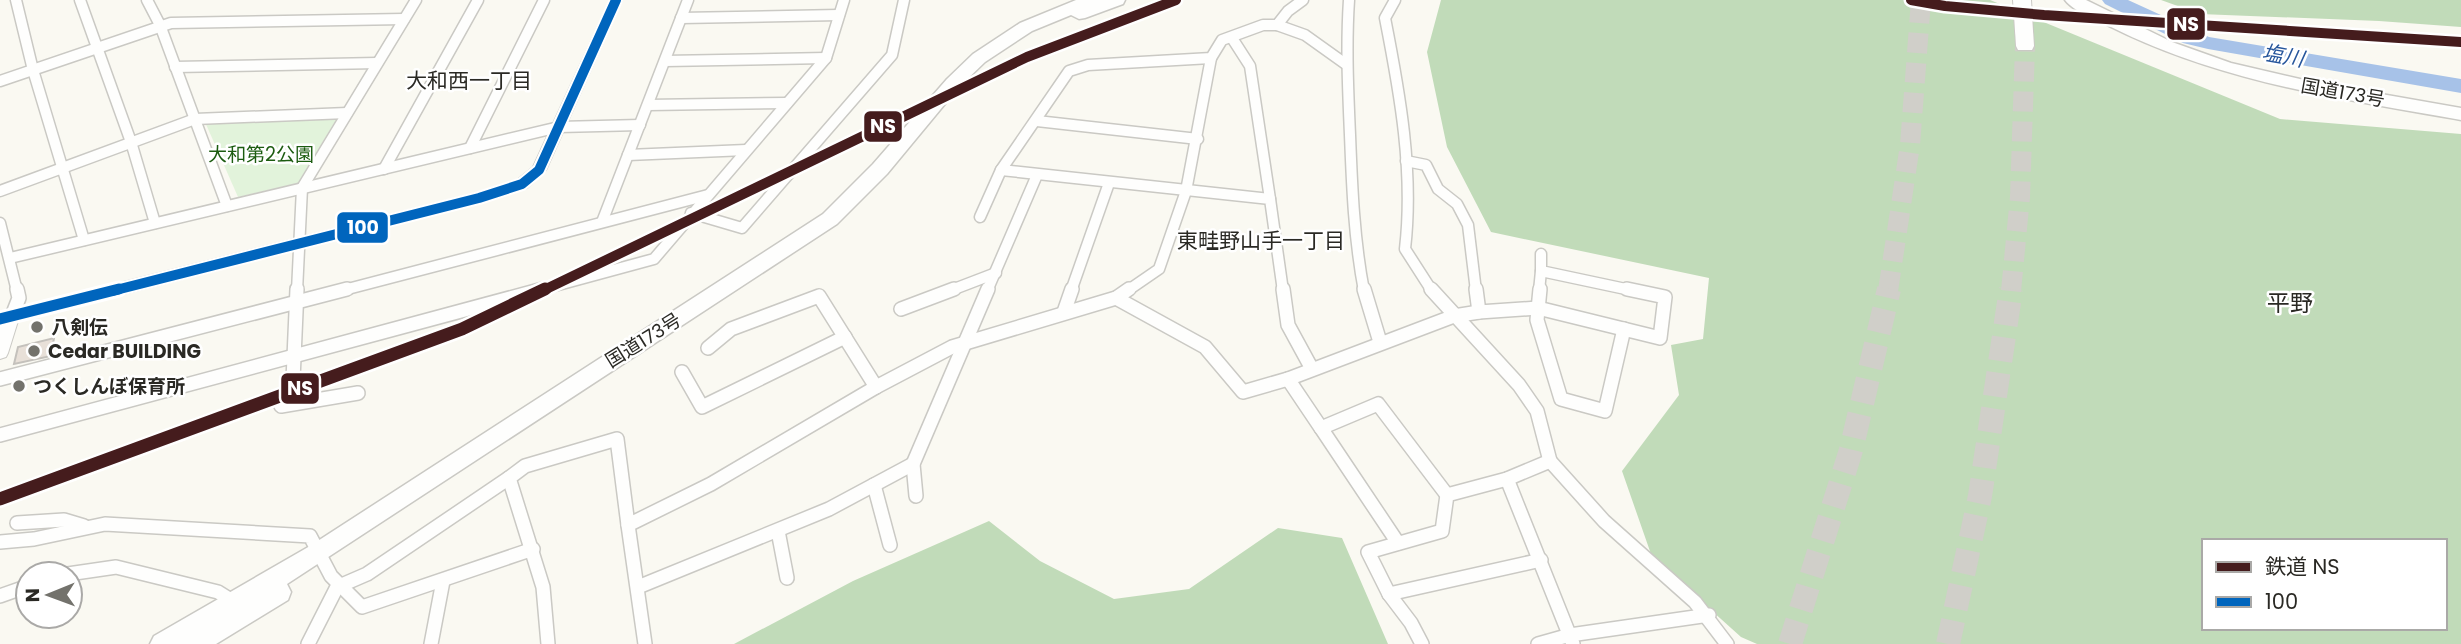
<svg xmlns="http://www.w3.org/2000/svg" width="2461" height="644" font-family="Poppins,'Noto Sans JP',sans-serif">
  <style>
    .green { fill: #e2f3db }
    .forest { fill: #c1dbb9; fill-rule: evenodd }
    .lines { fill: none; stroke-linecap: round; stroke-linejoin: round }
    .river { fill: #a7c2e8; fill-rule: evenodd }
    .building { fill: #e8e0d8; stroke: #c4c1bc; stroke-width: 2 }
    .motorway-tunnel-far1 { stroke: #d0cfc9; stroke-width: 20; stroke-dasharray: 20 10; stroke-linecap: butt }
    .motorway-tunnel { stroke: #d0cfc9; stroke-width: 24; stroke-dasharray: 24 12; stroke-linecap: butt }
    .minor-far1-casing { stroke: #cac9c4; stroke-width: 13 }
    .minor-casing { stroke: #cac9c4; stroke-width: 16 }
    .tertiary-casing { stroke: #cac9c4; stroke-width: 2 }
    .trunk-casing { stroke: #cac9c4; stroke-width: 3 }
    .motorway-casing { stroke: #cac9c4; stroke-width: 2 }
    .minor-far1 { stroke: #fefefd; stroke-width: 10 }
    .minor { stroke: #fefefd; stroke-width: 13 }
    .tertiary { fill: #fefefd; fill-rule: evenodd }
    .trunk { fill: #fefefd; fill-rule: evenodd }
    .motorway { fill: #fefefd; fill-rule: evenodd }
    .bus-1-far1-casing { stroke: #fff; stroke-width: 14 }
    .bus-1-casing { stroke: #fff; stroke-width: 17 }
    .bus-1-far1 { stroke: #0065bd; stroke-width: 10 }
    .bus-1 { stroke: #0065bd; stroke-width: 11 }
    .rail-1-far1-casing { stroke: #fff; stroke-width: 15 }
    .rail-1-casing { stroke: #fff; stroke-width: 18 }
    .rail-1-far1 { stroke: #451c1d; stroke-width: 10 }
    .rail-1 { stroke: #451c1d; stroke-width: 13 }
    .poi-dot { fill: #73726c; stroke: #fff; stroke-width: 2.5 }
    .labels { text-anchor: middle; stroke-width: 5; stroke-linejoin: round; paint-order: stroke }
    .street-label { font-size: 19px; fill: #2a2924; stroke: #fff }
    .park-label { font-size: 19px; fill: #1c5c10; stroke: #fff }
    .poi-label { font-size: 19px; font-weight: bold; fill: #2a2924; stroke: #fff; text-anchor: start }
    .water-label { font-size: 21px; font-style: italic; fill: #27569c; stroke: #fff }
    .neighbourhood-label { font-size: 21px; fill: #2a2924; stroke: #fff }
    .quarter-label { font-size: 23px; fill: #2a2924; stroke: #fff }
    .line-badge { stroke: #fff; stroke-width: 2.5 }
    .badge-label { font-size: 19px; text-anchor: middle; font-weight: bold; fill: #fff }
  </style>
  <rect width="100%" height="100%" fill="#faf9f2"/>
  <path class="green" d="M333 117 336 120 298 183 238 197 205 122Z"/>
  <g class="forest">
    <path d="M1441 0H1990L2280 119 2461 134V644H1757L1741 637 1652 557 1622 471 1679 395 1671 345 1703 339 1709 278 1491 232 1447 147 1427 52ZM2204 541H2445V628H2204Z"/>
    <path d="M2161 0H2461V27L2379 21 2200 14Z"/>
    <path d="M989 521 1040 561 1114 599 1189 589 1278 528 1342 538 1388 644H734L853 581Z"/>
  </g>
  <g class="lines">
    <path class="river" d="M2102 0H2128L2209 37 2461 79V93L2208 49 2183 43 2105 4Z"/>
  </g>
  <path class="building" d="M54 338 51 356 14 364 18 347Z"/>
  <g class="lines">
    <g class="motorway-tunnel-far1">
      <path d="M1888 291 1910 145 1921 0"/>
      <path d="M2011 291 2020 197 2025 46"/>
    </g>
    <g class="motorway-tunnel">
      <path d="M1790 644 1851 450 1889 289"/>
      <path d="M1948 644 1980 496 2011 289"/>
    </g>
    <g class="minor-far1-casing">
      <g id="minor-far1">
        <path d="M16 0 33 70 84 240"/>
        <path d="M80 0 131 142 155 223"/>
        <path d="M147 0 160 25 227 206"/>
        <path d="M1349 0C1346 45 1348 90 1350 135 1352 187 1354 239 1364 291"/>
        <path d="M1395 0 1385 18C1400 94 1414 172 1405 249L1432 291"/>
        <path d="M681 18 839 15"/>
        <path d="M1277 25 1305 35 1347 65"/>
        <path d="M1232 38 1250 66 1270 199"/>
        <path d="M665 61 826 58"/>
        <path d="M175 67 377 63"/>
        <path d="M0 81 171 23 404 19"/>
        <path d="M648 105 787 103"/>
        <path d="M1037 121 1198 139"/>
        <path d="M470 148 544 0"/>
        <path d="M628 155 746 150"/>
        <path d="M1406 161 1426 165 1438 189 1457 204 1468 225 1476 291"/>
        <path d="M384 169 478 0"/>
        <path d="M0 191 195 119 347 113"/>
        <path d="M691 213 742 228 892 55 904 0"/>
        <path d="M980 217 1001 170"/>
        <path d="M602 222 688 0"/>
        <path d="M0 223 17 291"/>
        <path d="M1541 254V271L1635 291"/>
        <path d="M10 258 559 127 640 125"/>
        <path d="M297 291 302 188 416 0"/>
        <path d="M340 291 708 195"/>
        <path d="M536 291 654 259 826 58 844 0"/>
        <path d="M949 291 996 273"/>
        <path d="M987 291 1037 175"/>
        <path d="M1071 291 1109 183"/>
        <path d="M1127 291 1159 269 1186 191 1211 58"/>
        <path d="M1283 291 1270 199 1001 170 1069 71 1088 65 1211 58 1222 40 1263 25H1277L1288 11 1303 0"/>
        <path d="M1539 291 1541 271"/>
      </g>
    </g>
    <g class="minor-casing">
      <g id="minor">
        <path d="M297 289 293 380 281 406 358 393"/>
        <path d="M1283 289 1288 325 1312 369"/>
        <path d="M1364 289 1380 342"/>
        <path d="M1476 289 1479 312"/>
        <path d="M1540 289 1537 320 1561 399 1605 411 1624 329"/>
        <path d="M1116 298 1205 347 1243 392 1288 379"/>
        <path d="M901 309 954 289"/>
        <path d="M1064 312 1072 289"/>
        <path d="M12 316 19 298 17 289"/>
        <path d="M708 348 731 329 819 296 876 387"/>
        <path d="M682 372 702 407 845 337"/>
        <path d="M0 379 347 289"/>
        <path d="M1321 428 1288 379 1454 316 1479 312 1538 308 1660 338 1665 297 1627 289"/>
        <path d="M0 435 543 289"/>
        <path d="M1550 461 1604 521 1695 602 1727 644"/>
        <path d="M1507 479 1573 644"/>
        <path d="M874 485 890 545"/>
        <path d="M916 496 913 464 988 289"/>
        <path d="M17 523 64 520 84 526"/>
        <path d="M628 525 645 644"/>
        <path d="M778 531 787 578"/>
        <path d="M0 542 34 539 105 524 310 536 331 576 362 607 533 549"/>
        <path d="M1398 543 1321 428 1378 404 1447 495"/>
        <path d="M68 574 116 567 218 592 234 602"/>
        <path d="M638 587 829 509 913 464"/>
        <path d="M1389 594 1541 560"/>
        <path d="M0 596 28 586"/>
        <path d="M308 644 337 587 367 574 509 478"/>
        <path d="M431 644 443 581"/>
        <path d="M548 644 543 587 509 478 525 466 617 439 628 525 711 484 876 387 952 347 1116 298 1129 289"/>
        <path d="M1422 644 1411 623 1389 594 1368 552 1442 531 1447 495 1507 479 1550 461 1537 411 1519 385 1431 289"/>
        <path d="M1538 644 1570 635 1709 615"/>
      </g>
    </g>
    <g class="tertiary-casing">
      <path id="tertiary" d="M610 0H622L546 170 527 188 479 203 18 321 8 353 6 357 0 359V313L477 193 517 180 533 167Z"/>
    </g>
    <g class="trunk-casing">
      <g id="trunk">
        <path d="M1076 0H1125L1123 4 1085 18 1079 19 1071 15 1032 31 985 62 959 87 887 174 837 224 287 584 291 592 288 600 216 644H150L154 636 310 546 823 214 873 164 947 79 973 54 1020 23Z"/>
        <path d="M2065 0H2086L2172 42 2231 63 2313 82 2461 108V120C2341 99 2221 82 2111 27 2097 19 2074 12 2065 0Z"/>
      </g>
    </g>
    <g class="motorway-casing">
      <path id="motorway" d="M2013 0H2031L2034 46 2032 50H2018L2016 46Z"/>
    </g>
    <use href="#minor-far1" class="minor-far1"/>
    <use href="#minor" class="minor"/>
    <use href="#tertiary" class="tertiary"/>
    <use href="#trunk" class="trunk"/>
    <use href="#motorway" class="motorway"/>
    <g class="bus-1-far1-casing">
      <path id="bus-1-far1" d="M112 291 479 198 522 184 539 170 616 0"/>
    </g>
    <g class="bus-1-casing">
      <path id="bus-1" d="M0 319 119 289"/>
    </g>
    <use href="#bus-1-far1" class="bus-1-far1"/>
    <use href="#bus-1" class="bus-1"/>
    <g class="rail-1-far1-casing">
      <g id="rail-1-far1">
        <path d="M1911 0 1945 6 2044 15 2461 42"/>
        <path d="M542 291 1027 57 1176 0"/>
      </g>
    </g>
    <g class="rail-1-casing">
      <path id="rail-1" d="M0 499 462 329 545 289"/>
    </g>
    <use href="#rail-1-far1" class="rail-1-far1"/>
    <use href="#rail-1" class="rail-1"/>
  </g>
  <g class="poi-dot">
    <circle cx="37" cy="327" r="7"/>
    <circle cx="34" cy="351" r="7"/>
    <circle cx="19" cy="386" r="7"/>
  </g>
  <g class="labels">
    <g class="street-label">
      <text transform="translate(2343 92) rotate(10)" y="7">国道173号</text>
      <text transform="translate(643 340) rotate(-32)" y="7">国道173号</text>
    </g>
    <g class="park-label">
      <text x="261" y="161">大和第2公園</text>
    </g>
    <g class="poi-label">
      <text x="51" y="334">八剣伝</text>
      <text x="48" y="358">Cedar BUILDING</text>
      <text x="33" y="393">つくしんぼ保育所</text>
    </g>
    <g class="water-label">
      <text transform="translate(2283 56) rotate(10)" y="7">塩川</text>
    </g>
    <g class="neighbourhood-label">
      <text x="469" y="88">大和西一丁目</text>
      <text x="1261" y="248">東畦野山手一丁目</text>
    </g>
    <g class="quarter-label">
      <text x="2290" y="311">平野</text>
    </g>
  </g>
  <g class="line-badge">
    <rect x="2166" y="7" width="40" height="34" rx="7" fill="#451c1d"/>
    <rect x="863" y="110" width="40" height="33" rx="7" fill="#451c1d"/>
    <rect x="336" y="211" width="53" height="33" rx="7" fill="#0065bd"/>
    <rect x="280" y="372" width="40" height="33" rx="7" fill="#451c1d"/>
  </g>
  <g class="badge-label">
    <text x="2186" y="31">NS</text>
    <text x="883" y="133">NS</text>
    <text x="363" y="234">100</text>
    <text x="300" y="395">NS</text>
  </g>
  <rect x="2202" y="539" width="245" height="91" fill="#ffffff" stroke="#aaa9a7" stroke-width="2"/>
  <rect x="2216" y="562" width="35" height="10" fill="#451c1d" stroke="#aaa9a7" stroke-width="2"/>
  <text x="2265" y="574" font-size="21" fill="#2a2924">鉄道 NS</text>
  <rect x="2216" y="597" width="35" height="10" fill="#0065bd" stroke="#aaa9a7" stroke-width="2"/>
  <text x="2265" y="609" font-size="21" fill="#2a2924">100</text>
  <g transform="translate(49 595) rotate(269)"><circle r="33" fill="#ffffff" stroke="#aaa9a7" stroke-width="2"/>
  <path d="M0-5L12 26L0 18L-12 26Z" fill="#73726c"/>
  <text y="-10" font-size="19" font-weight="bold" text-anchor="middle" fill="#2a2924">N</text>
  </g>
</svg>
